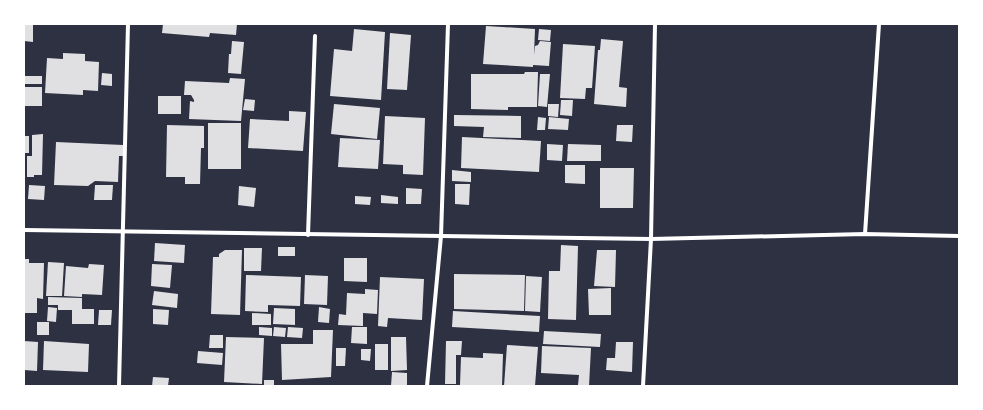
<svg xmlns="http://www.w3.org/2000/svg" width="983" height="410" font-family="'DM Sans',sans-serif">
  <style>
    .building { fill: #e0e0e3 }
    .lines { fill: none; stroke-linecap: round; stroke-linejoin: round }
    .minor { stroke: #fff; stroke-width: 4 }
  </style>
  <rect width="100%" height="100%" fill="#2d3142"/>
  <g class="building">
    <path d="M24 24H33V42L24 41Z"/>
    <path d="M163 24H237L236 35 210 33 209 37 162 33Z"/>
    <path d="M486 26 535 29 534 55 535 46 538 45 540 41 551 42 549 66 533 65V67L483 64Z"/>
    <path d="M354 29 385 32 381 100 330 96 334 49 352 51Z"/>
    <path d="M539 29 551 30 550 41 538 40Z"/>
    <path d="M390 33 411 35 407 90 387 89Z"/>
    <path d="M601 39 623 41 619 87 627 88 626 107 594 104 598 50H600Z"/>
    <path d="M232 41 244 42 241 74 228 73 229 54H231Z"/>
    <path d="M563 44 595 46 592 88H586L585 99 560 98Z"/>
    <path d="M63 53 85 54V61L99 62 98 91 83 90V95L45 93 47 58 63 59Z"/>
    <path d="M525 72H538L537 107H508V110L471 109V74H524Z"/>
    <path d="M102 73 112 74V86L101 85Z"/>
    <path d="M540 74H550L547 107 538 106Z"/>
    <rect x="24" y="76" width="18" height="8"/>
    <path d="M230 78 245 79 241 121 189 119 190 101 194 102V100L191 95H184L185 81 229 83Z"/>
    <rect x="24" y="87" width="18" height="19"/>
    <rect x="158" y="96" width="23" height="18"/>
    <path d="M245 99 255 100 254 111 243 110Z"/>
    <path d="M561 100H573L572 116 560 115Z"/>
    <path d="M334 104 380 108 377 139 331 134Z"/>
    <path d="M548 104H559L558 117 548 116Z"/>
    <path d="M289 111 306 112 303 151 248 148 250 119 289 121Z"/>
    <path d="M454 115 521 116V138L483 137 484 127 454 126Z"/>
    <path d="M385 116 425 118 423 175 403 174V165L383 164Z"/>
    <path d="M538 117 546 118 545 130H537Z"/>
    <path d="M549 117 569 119 568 130 548 129Z"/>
    <rect x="208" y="123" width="33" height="46"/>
    <path d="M167 125 204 126V148H201L200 184H185V177H166Z"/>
    <path d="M617 125H633L632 142 616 141Z"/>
    <path d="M43 134 42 175H34V177H27V156H32V135Z"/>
    <rect x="24" y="136" width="5" height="17"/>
    <path d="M462 137 541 141 539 172 461 168Z"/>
    <path d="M340 138 380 140 378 169 338 167Z"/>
    <path d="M56 142 123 145V156H119L118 182 95 181 88 186 54 185Z"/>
    <path d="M547 144 563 145 562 161 547 160Z"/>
    <path d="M568 144 601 145V161H567Z"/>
    <path d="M565 165H585V184L565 183Z"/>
    <path d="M600 168H634L633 208H600Z"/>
    <path d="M452 170 471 172V182L452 181Z"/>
    <path d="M455 184H470L469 205 455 204Z"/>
    <path d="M29 185 45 186 44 200 28 199Z"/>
    <path d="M95 185H113L112 200H94Z"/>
    <path d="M239 186 256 188 254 207 238 205Z"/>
    <path d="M406 188 422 189 421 204H406Z"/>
    <path d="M381 195 398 197V204L381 203Z"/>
    <path d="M355 196 371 197 370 205 355 204Z"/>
    <path d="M155 243 185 245 184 263 154 261Z"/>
    <path d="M561 245 578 246 576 320 548 319 549 271H560Z"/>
    <rect x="278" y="247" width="17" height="9"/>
    <path d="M244 248H262L261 271H244Z"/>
    <path d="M225 250H242L240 315 211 314 213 257H219V254Z"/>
    <path d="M597 250H616L615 287 594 286Z"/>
    <path d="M344 258H367V282L344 281Z"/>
    <path d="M24 259H29V263H44L43 299 37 298V313H24Z"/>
    <path d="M48 262 64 263 62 296H46Z"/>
    <path d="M89 264 104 265 102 295 82 294V297L64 296 66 266 88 268Z"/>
    <path d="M152 264 172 265 170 288 151 286Z"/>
    <path d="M454 274 525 275 524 311 454 309Z"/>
    <path d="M246 275 301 277 300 306 268 305V312L245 311Z"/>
    <path d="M305 275 328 276 327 305 304 304Z"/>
    <path d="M526 276 542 277 540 312 525 311Z"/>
    <path d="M380 277 424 279 422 320 388 318 387 327 378 326Z"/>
    <path d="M611 288V315H589L588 289Z"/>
    <path d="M365 289 378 290 377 314 363 313V326L338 325 339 314 346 315 347 293 365 294Z"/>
    <path d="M154 291 178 294 177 308 152 305Z"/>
    <path d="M48 297 82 298V309H94V324H72V310H58V305H48Z"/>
    <path d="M48 307 57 308 56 322 47 321Z"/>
    <path d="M319 307 330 309 329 323 318 322Z"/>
    <path d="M274 308 295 309V325L273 324Z"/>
    <path d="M153 309 169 310 168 325 153 324Z"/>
    <path d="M99 310H112L111 325H98Z"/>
    <path d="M453 311 540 316 539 332 452 327Z"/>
    <path d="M252 313 271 314V325H252Z"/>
    <rect x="37" y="322" width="12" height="13"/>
    <path d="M259 327 272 328V336L259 335Z"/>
    <path d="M274 327 286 328 285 337 273 336Z"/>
    <path d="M288 327 303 328 302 338 287 337Z"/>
    <path d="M352 327H367V344L351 343Z"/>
    <path d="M313 330H333L331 377 282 380 281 344H313Z"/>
    <path d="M544 331 601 334 600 347 543 344Z"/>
    <path d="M210 335H223V348H209Z"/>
    <path d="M226 337 264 338 262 384 224 382Z"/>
    <path d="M391 337H406L407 370 391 371Z"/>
    <path d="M24 341 38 342 37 371 24 370Z"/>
    <path d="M44 341 89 344 88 372 43 370Z"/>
    <path d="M446 341H462L461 355H456V384H445Z"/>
    <path d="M616 342H633L632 372 606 370 607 358H615Z"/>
    <rect x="375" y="344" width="13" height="26"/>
    <path d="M507 345 538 347 535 386H504Z"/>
    <path d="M542 346 591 348 589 386 578 385 579 375 541 373Z"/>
    <path d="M336 348H346L345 366H336Z"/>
    <path d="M361 349H371L370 361 361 360Z"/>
    <path d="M198 351 223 353 222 365 197 363Z"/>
    <path d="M483 353 503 354 502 386 460 385 461 357 483 358Z"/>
    <path d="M392 372 407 373V386H391Z"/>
    <path d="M153 377 169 378 168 386H152Z"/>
    <rect x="264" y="380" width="10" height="6"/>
  </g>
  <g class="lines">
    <g class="minor">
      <path d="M24 230 651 239 865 234 959 236"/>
      <path d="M865 234 879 24"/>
      <path d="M308 235 315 36"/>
      <path d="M119 386 128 24"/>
      <path d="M427 386 441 236 448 24"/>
      <path d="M643 386 651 239 655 24"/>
    </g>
  </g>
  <rect width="983" height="410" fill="none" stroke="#ffffff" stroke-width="50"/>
</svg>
